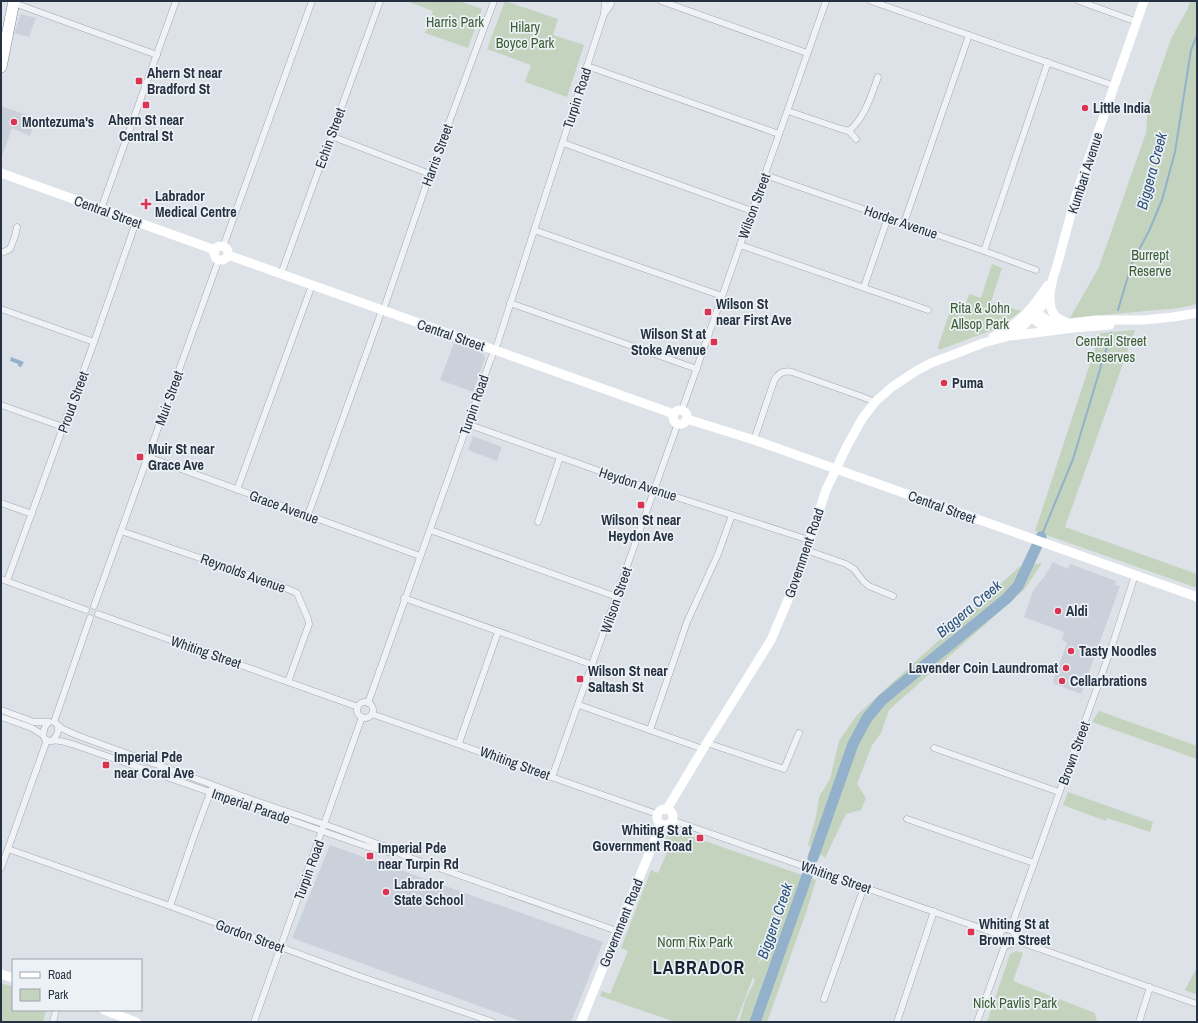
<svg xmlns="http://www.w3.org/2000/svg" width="1198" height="1023" font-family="'Archivo Narrow',sans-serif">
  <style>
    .built { fill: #cbd1db }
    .green { fill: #c3d3bd; fill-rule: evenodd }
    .water { fill: #94b1cc }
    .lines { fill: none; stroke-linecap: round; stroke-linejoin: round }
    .stream { stroke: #94b1cc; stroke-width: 2 }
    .river { stroke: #94b1cc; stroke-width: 11 }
    .street-casing { stroke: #a2a9b2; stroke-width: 7 }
    .highway-casing { stroke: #838fa0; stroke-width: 12 }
    .street { stroke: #f0f2f6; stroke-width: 6 }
    .secondary { stroke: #fff; stroke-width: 9 }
    .highway { stroke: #fff; stroke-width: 11 }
    .poi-dot { fill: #db3452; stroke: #ecf1f6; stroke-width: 1.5 }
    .labels { text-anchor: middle; stroke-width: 3.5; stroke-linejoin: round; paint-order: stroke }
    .park-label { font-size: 14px; fill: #3a5d31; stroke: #ecf1f6 }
    .poi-label { font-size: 14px; font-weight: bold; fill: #253040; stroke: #ecf1f6; text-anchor: start }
    .street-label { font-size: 14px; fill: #253040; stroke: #ecf1f6 }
    .water-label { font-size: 15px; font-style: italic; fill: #2b5078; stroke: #ecf1f6 }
    .district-label { font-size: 18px; font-weight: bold; letter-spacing: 1px; fill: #172131; stroke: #ecf1f6 }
  </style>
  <rect width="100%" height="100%" fill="#dde2e8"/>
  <g class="built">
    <path d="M21 14 36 18 29 37 14 33Z"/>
    <path d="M1 106 36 118 30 136 12 128 1 159Z"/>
    <path d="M454 343 483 353 485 358 473 392 440 380Z"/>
    <path d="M473 436 502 447 497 461 468 450Z"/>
    <path d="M1053 562 1068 569 1070 564 1116 581 1115 585 1120 586 1081 694 1055 684 1053 681 1067 643 1062 640 1064 632 1024 617 1033 591 1046 574Z"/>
    <path d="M330 845 603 942 571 1022H523L292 938Z"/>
  </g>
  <g class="green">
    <path d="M406 1H460L482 9 468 48 425 33 433 11Z"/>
    <path d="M505 1 558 19 553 35 584 45 567 97 525 82 531 65 487 49Z"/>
    <path d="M1190 1H1197V304L1179 308 1070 318 1099 267 1146 133 1148 105 1171 39 1187 10Z"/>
    <path d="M992 264 1002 268 991 302 1021 311 998 328 939 350 938 347 953 302 965 306 969 294 981 298Z"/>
    <path d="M1135 330 1065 527 1197 574V588L1035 531 1100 333Z"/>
    <path d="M1042 563 1024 590 889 710 881 733 872 745 857 784 866 798 861 810 846 814 825 858 808 845 816 817 819 797 830 779 839 741 857 715 1019 567Z"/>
    <path d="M1099 711 1197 746V759L1092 722Z"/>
    <path d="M1068 792 1153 822 1150 832 1107 818 1106 821 1063 805Z"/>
    <path d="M671 829 816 880 806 913 767 1022H739L745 1001 755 980 753 977 736 1022H675L600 996 602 991 610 994 628 951 621 948 651 870 658 873 669 848 663 844 669 830ZM788 884 763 958 758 964 787 884Z"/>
    <path d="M1016 951 1023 953 1013 981 1095 1013 1097 1022H987L1010 954Z"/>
    <path d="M1197 967V995L1185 990Z"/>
    <path d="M1 983 13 987V1010H46L43 1022H1Z"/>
  </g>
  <path class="water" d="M11 357 24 362 21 367 18 366V364L10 361Z"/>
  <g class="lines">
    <g class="stream">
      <path d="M1118 310 1132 263 1149 231 1162 200 1175 152 1191 50 1197 35"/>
      <path d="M1041 537 1073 459 1111 333"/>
    </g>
    <g class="river">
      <path d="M813 858 853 744 867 718 882 700 1006 599 1018 586 1041 537"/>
      <path d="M755 1022 807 876"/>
    </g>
    <g class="street-casing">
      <g id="street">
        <path d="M661 1 807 53"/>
        <path d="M871 1 1115 86"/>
        <path d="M1079 1 1137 22"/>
        <path d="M14 3 157 55"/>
        <path d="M604 14 610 6 612 1"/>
        <path d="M587 66 779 134"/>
        <path d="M788 111 841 129 849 131 856 139"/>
        <path d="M849 131C865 117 871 96 878 77"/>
        <path d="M331 136 430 174"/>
        <path d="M563 143 752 211"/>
        <path d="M765 175 984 251 1036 270"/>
        <path d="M101 209 176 1"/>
        <path d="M904 223 969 35"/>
        <path d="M534 230 722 296"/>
        <path d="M740 245 928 310"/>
        <path d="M223 247 312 1"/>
        <path d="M984 251 1048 62"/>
        <path d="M1 253 10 249 15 236 17 227"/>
        <path d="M281 274 380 1"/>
        <path d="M864 287 888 217"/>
        <path d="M510 303 697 369"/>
        <path d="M1 309 94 342"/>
        <path d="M383 311 430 174 494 1"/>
        <path d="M1 405 63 427"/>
        <path d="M682 410 826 1"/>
        <path d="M467 424 636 484 809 540"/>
        <path d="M754 440 774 381C778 373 784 370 792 372L860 396 875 402"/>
        <path d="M148 457 420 556"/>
        <path d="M237 490 312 285"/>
        <path d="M1 503 32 514"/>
        <path d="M308 515 382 310"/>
        <path d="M538 522 560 457"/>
        <path d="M430 530 617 597"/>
        <path d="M121 531 276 584 297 593 308 619 309 624 288 682"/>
        <path d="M806 550 846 564 854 569 864 582 869 586 893 596"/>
        <path d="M1 579 86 610"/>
        <path d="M7 581 94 342 136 222"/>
        <path d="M404 598 593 665"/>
        <path d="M94 606 219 259"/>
        <path d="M98 614 358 707"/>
        <circle cx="365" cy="710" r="8"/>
        <path d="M368 703C408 588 450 475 490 361L498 342 604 14 605 1"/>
        <path d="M579 705 703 749"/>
        <path d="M1 710 34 722H49"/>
        <path d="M372 714 657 814"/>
        <path d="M1 717 32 728 43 735"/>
        <path d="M54 722 63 729 76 735 213 785 250 799 335 828 394 850 405 856 617 931"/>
        <path d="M54 722 90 618"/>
        <path d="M48 723C44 727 39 740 50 741 53 741 56 740 59 741 63 741 67 743 72 744L365 846 392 853"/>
        <path d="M650 730 687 622 718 554 732 515"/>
        <path d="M52 740C57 737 59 731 58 726"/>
        <path d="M459 743 498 632"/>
        <path d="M707 743 784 769 799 733"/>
        <path d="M934 748 1059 792"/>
        <path d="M552 777 678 423"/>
        <path d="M907 819 1034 863"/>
        <path d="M672 820 1000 935"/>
        <path d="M8 849 170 906 356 975 493 1022"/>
        <path d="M1 868 47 740"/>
        <path d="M170 906 194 836 211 790"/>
        <circle cx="1007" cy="937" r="8"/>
        <path d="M1010 930 1112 646 1135 575"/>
        <path d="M1015 940 1197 1004"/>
        <path d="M824 999 864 887"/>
        <path d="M53 1022 56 1010"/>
        <path d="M254 1022 362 717"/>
        <path d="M897 1022 934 911"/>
        <path d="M977 1022 1005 945"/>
        <path d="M1139 1022 1150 987"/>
      </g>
    </g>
    <g class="highway-casing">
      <path id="highway" d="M1 67 14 1"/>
    </g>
    <use href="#street" class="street"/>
    <g class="secondary">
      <path d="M1 173 215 250"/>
      <circle cx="221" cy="253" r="7"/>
      <path d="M228 255 674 414"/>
      <path d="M1050 294C1050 309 1051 317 1066 322"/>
      <path d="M1031 309 1047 320 1054 323 1065 324 1096 320H1144L1173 317 1197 313"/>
      <path d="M1027 314 1040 324 1052 328"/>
      <path d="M1011 336 1073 328 1110 325"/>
      <path d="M993 337C1001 332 1010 328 1017 322 1030 311 1039 298 1048 285"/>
      <circle cx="680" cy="417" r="7"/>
      <path d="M687 419 754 440 1197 597"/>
      <circle cx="665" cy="817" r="8"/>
      <path d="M667 809 703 749 771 640 796 581 826 490 847 446 862 419 875 402 892 387 916 371 931 363 955 354 983 343 1006 337 1022 327 1043 305 1050 293 1053 278 1058 262 1076 195 1144 1"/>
      <path d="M1 974 13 978"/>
      <path d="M104 1010 136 1022"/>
      <path d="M581 1022 661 824"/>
    </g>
    <use href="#highway" class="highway"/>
  </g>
  <g class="poi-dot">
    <rect x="135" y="77" width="8" height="8" rx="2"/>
    <rect x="142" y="101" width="8" height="8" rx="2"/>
    <circle cx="1085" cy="108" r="4"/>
    <circle cx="14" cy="122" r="4"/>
    <path d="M144 198h4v4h4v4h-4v4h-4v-4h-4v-4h4z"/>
    <rect x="704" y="308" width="8" height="8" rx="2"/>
    <rect x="710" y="338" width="8" height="8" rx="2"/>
    <circle cx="944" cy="383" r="4"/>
    <rect x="136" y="453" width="8" height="8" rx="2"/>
    <rect x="637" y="501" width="8" height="8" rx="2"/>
    <circle cx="1058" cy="611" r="4"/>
    <circle cx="1071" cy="651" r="4"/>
    <circle cx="1066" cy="668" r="4"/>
    <rect x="576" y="675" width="8" height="8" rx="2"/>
    <circle cx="1062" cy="681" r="4"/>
    <rect x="102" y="761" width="8" height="8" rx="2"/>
    <rect x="696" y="834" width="8" height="8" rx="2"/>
    <rect x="366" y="852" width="8" height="8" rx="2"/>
    <circle cx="386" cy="892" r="4"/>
    <rect x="967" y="928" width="8" height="8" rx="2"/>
  </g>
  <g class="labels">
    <g class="park-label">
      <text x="455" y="27">Harris Park</text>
      <text x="525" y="32">Hilary<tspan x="525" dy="16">Boyce Park</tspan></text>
      <text x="1150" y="260">Burrept<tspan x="1150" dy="16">Reserve</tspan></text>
      <text x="980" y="313">Rita &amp; John<tspan x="980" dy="16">Allsop Park</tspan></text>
      <text x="1111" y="346">Central Street<tspan x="1111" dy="16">Reserves</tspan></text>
      <text x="695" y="947">Norm Rix Park</text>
      <text x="1015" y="1008">Nick Pavlis Park</text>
    </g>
    <g class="poi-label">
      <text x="147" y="78">Ahern St near<tspan x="147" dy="16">Bradford St</tspan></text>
      <text x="1093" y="113">Little India</text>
      <text x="146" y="125" text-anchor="middle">Ahern St near<tspan x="146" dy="16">Central St</tspan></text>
      <text x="22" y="127">Montezuma's</text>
      <text x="155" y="201">Labrador<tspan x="155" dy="16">Medical Centre</tspan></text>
      <text x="716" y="309">Wilson St<tspan x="716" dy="16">near First Ave</tspan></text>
      <text x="706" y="339" text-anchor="end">Wilson St at<tspan x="706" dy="16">Stoke Avenue</tspan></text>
      <text x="952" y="388">Puma</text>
      <text x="148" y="454">Muir St near<tspan x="148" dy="16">Grace Ave</tspan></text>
      <text x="641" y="525" text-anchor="middle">Wilson St near<tspan x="641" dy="16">Heydon Ave</tspan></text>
      <text x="1066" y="616">Aldi</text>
      <text x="1079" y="656">Tasty Noodles</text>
      <text x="1058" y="673" text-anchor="end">Lavender Coin Laundromat</text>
      <text x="588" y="676">Wilson St near<tspan x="588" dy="16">Saltash St</tspan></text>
      <text x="1070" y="686">Cellarbrations</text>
      <text x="114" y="762">Imperial Pde<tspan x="114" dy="16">near Coral Ave</tspan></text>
      <text x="692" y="835" text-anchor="end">Whiting St at<tspan x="692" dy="16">Government Road</tspan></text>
      <text x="378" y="853">Imperial Pde<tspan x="378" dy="16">near Turpin Rd</tspan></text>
      <text x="394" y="889">Labrador<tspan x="394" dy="16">State School</tspan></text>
      <text x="979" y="929">Whiting St at<tspan x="979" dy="16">Brown Street</tspan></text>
    </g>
    <g class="street-label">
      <text transform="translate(577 98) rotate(-72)" y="5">Turpin Road</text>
      <text transform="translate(330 138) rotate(-70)" y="5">Echin Street</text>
      <text transform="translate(437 155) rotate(-70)" y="5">Harris Street</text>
      <text transform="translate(1085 173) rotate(-72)" y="5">Kumbari Avenue</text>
      <text transform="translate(754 206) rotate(-70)" y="5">Wilson Street</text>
      <text transform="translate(108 212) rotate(20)" y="5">Central Street</text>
      <text transform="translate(901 222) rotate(19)" y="5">Horder Avenue</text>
      <text transform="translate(451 335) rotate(19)" y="5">Central Street</text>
      <text transform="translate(169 398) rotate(-70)" y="5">Muir Street</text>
      <text transform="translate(73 402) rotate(-70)" y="5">Proud Street</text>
      <text transform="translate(474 405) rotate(-71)" y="5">Turpin Road</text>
      <text transform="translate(638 484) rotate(18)" y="5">Heydon Avenue</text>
      <text transform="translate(284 507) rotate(20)" y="5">Grace Avenue</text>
      <text transform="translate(942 507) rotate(20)" y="5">Central Street</text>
      <text transform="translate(804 553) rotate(-71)" y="5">Government Road</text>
      <text transform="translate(243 573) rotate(20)" y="5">Reynolds Avenue</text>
      <text transform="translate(616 600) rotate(-71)" y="5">Wilson Street</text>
      <text transform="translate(206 652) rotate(19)" y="5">Whiting Street</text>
      <text transform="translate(1074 753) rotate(-70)" y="5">Brown Street</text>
      <text transform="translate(515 763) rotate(20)" y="5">Whiting Street</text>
      <text transform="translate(251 806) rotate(19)" y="5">Imperial Parade</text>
      <text transform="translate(309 870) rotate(-70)" y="5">Turpin Road</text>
      <text transform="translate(836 877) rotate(19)" y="5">Whiting Street</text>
      <text transform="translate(621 923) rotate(-68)" y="5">Government Road</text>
      <text transform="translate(250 936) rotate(20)" y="5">Gordon Street</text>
    </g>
    <g class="water-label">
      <text transform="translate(1152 171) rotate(-75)" y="5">Biggera Creek</text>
      <text transform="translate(969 609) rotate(-40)" y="5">Biggera Creek</text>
      <text transform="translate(775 921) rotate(-71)" y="5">Biggera Creek</text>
    </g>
    <g class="district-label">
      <text x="699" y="974">LABRADOR</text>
    </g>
  </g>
  <rect width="1198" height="1023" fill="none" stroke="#253040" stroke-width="4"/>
  <rect x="12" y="959" width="130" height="52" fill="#ecf1f6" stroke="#9ca4ad"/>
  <rect x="20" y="972" width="20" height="6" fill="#ffffff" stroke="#9ca4ad"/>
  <text x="48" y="979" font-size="12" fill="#253040">Road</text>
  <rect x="20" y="989" width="20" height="12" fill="#c3d3bd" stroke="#9ca4ad"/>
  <text x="48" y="999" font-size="12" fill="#253040">Park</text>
</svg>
